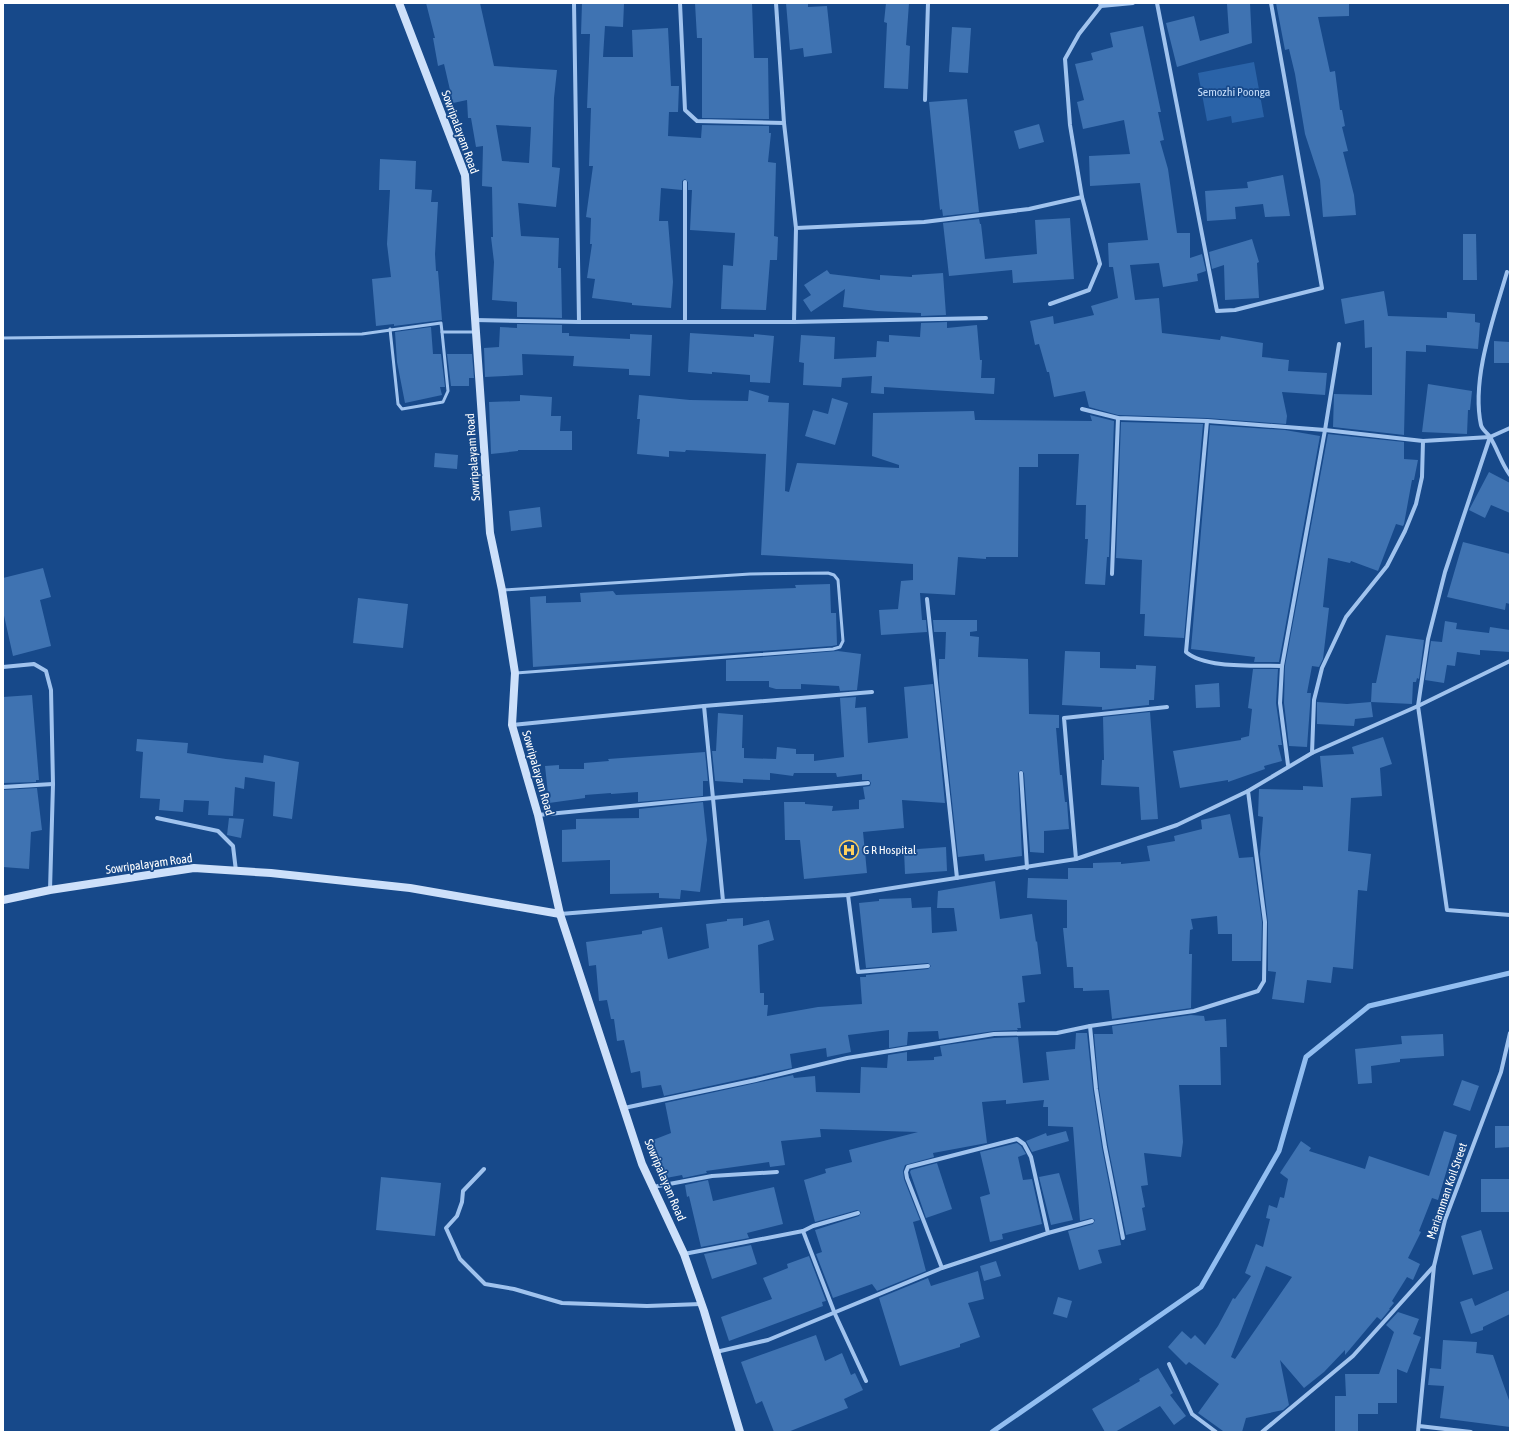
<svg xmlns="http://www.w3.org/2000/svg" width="1513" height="1435" font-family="'Asap Condensed',sans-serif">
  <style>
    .green { fill: #2a63a8 }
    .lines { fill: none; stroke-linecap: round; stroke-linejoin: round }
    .stream { stroke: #92bef1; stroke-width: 5 }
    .building { fill: #3f73b2; fill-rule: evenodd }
    .lane { stroke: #a0c3ee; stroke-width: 3 }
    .street { stroke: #a0c3ee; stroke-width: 4 }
    .secondary { stroke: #cde0fa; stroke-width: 8 }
    .labels { text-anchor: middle; stroke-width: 3.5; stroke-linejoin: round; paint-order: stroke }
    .park-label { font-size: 12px; fill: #c5ddfa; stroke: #17498a }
    .street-label { font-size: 12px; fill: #fff; stroke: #17498a }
    .poi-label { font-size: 12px; fill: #fff; stroke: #17498a; text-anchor: start }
  </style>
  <rect width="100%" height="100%" fill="#17498a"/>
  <path class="green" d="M1254 62 1264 117 1232 123 1231 116 1207 121 1198 73Z"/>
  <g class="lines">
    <path class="stream" d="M992 1432 1201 1287 1279 1151 1306 1057 1369 1006 1510 973"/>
  </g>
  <g class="building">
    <path d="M426 3H480L494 66 557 70 554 98 552 167 560 168 556 207 518 203 521 236 559 238 558 268H561L562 318 517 317V302L492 300 494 262 491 237H493L492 187 482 186 483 146 476 147 471 118H468L467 100 453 103 444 64 438 66 433 38H435ZM496 125 531 127 529 163 502 161Z"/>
    <path d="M582 3 624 4 623 27 605 26 603 57H633L632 30 668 28 671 86H679L678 112H669L668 136 701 138 702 125 769 126V133H771L768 162 776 163 774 236 778 237 777 260H770L766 310 721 309 723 265 733 266 735 233 690 230 692 190H688V182L685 179 682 181V190L661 188 659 221H668L673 282 671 308 632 305V303L592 298 595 279 587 278 592 244H590L591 218 586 217 593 166H589L591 108H587L590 34H581Z"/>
    <path d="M695 3H752L754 58H768L769 119 702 118V38H697Z"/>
    <path d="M786 3H808V7L827 6 832 53 804 57 803 48 790 50Z"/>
    <path d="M886 3H909L906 45 910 46 908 89 884 88 887 23 884 22Z"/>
    <path d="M1250 3 1252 43 1177 67 1166 23 1194 16 1200 41 1229 33 1227 4Z"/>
    <path d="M1276 3H1349V16L1318 17 1330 72 1335 71 1340 110H1342L1345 126 1342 127 1348 151 1343 152 1354 195 1356 215 1323 217 1320 180 1305 134 1295 74 1289 49 1285 50Z"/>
    <path d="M1143 26 1161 112H1158L1164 140 1160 141 1168 169 1177 233H1190V258L1202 254 1206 271 1197 274 1198 281 1163 287 1159 263 1130 265 1135 300 1159 298 1162 333 1220 340 1221 336 1263 343 1262 357 1289 360 1288 371 1327 373 1325 395 1282 392 1287 416 1286 424 1207 418 1118 415 1089 407 1085 391 1054 397 1049 372H1047L1039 344 1035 345 1030 321 1053 316 1054 324 1094 315 1091 306 1118 298 1113 267H1109L1108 243 1148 240 1140 183 1090 186 1089 156 1130 154 1124 120 1083 129 1077 102 1084 100 1075 64 1093 60 1091 53 1113 47 1110 33Z"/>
    <path d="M952 27 971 28 968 73 949 72Z"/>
    <path d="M967 99 979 212 943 216 942 209 940 210 929 102Z"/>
    <path d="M1039 124 1044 142 1019 149 1014 131Z"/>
    <path d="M380 159 416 161 415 189 432 190 431 202H438L435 254 436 271H438L442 320 394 326V324L376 326 372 279 391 277 387 244 390 190H379Z"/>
    <path d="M1283 175 1290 216 1265 217 1263 204 1235 207 1236 219 1207 221 1205 191 1248 188 1247 182Z"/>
    <path d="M1070 218 1074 279 1013 283 1012 270 949 276 943 223 979 219 980 224H981L985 259 1037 254 1035 220Z"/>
    <path d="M1463 234H1476L1477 280H1463Z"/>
    <path d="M1252 239 1259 262 1257 263 1259 298 1225 300 1224 265 1212 269 1209 252Z"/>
    <path d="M827 270 830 274 880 280V275L912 277V275L943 273 946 315 921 316V313L877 311 843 307 845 289 811 312 803 300 811 295 804 285Z"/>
    <path d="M1384 291 1388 316 1447 318V312L1475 314V322L1480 323 1478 349 1426 345V352L1406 351 1404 435 1333 427 1334 394 1372 395V347L1365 348 1364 320 1345 324 1341 299Z"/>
    <path d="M947 322V328L977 325 980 360H982L981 378H995L994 394 884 387V394L871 393 872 376 842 378 841 387 803 385 804 363 799 362 801 335 835 337 834 359 876 357 877 341 889 342V335L920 337 921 323Z"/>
    <path d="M517 324 562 325V333H569V336L630 339V334L652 335 650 376 629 375V369L573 366 574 356 522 354 523 375 485 377 484 348 499 347 500 327 517 328Z"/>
    <path d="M431 327 433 354H441L445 387H440L442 395 405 403 397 362 395 332Z"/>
    <path d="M690 333 754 337V334L774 336 770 383 750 382V375L712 372V374L688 372Z"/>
    <path d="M1494 341 1510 342V363H1494Z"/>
    <path d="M447 354H472L474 378H469V386H451Z"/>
    <path d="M1428 384 1472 391 1470 410H1468L1467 434 1422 432Z"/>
    <path d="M749 390 769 396 768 402 789 403 785 491 789 492 797 463 899 468V465L872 456 873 413 974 411 975 420 1092 421 1090 415 1114 421 1109 557H1107L1105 585 1085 584 1088 539H1085L1086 505H1076L1079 454H1038V467H1019L1018 557H986V559L958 557 955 595 920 593 922 620H926L927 632 881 635 879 610 898 609 901 581 913 580V564L761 555 766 454 686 450 685 452 669 451V457L637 454 640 419H637L639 395 690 400 748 401Z"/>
    <path d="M520 395 552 397 551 416H561L560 431H572V450H518V451L491 454 489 402 520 401Z"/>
    <path d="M832 398 848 403 835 445 805 436 813 410 828 414Z"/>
    <path d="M1121 422 1203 424 1184 638 1144 636 1145 614H1140L1142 560 1116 558Z"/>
    <path d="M1210 425 1285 430 1320 436 1279 662H1254L1255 657 1191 649Z"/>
    <path d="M1328 434 1404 442V459L1418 460 1414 480H1412L1404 524 1403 526 1396 524 1378 571 1351 561 1350 563 1328 558 1323 607 1329 608 1323 659 1319 667 1312 666 1307 693H1311L1307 747 1289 746 1284 703 1285 666Z"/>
    <path d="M435 453 458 455 457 469 434 467Z"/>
    <path d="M1489 472 1510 483V513L1491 505 1485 518 1469 510Z"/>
    <path d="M540 507 542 527 511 531 509 511Z"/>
    <path d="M1463 542 1510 554V604L1506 603 1505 610 1447 597Z"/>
    <path d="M43 568 51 597 40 600 51 646 13 656 3 611V578Z"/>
    <path d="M830 584 831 613H836L837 645 832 646 533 667 530 597 546 596V603L581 602 580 593 613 591 616 595 796 588 795 585Z"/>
    <path d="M358 598 408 604 403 648 353 643Z"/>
    <path d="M933 620H977V631L970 632V636L979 637 978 657 1028 659 1029 714 1059 715V728H1056L1060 775H1062L1065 802H1067L1069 829 1044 831V853L1030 852 1024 773 1021 770 1018 773 1022 856 985 861 984 854 958 857 939 681V659H945L946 632H934Z"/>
    <path d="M1445 621 1457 623 1456 629 1489 633 1490 627 1510 630V652L1480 650V655L1457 652 1455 666 1447 665 1444 683 1425 680 1431 641 1442 642Z"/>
    <path d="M1386 635 1424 640 1419 679 1417 678 1416 682H1413L1412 704 1371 702 1372 683H1376Z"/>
    <path d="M838 651 861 654 857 690 840 691 839 686 801 684V689H776L769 687V681H726V660Z"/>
    <path d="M1065 651 1100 652V668L1136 669V665L1156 666 1154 700H1149V705L1102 710V707L1062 705Z"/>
    <path d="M1253 669H1278L1276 703 1282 745H1278L1282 761 1264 766 1265 769 1228 782V780L1180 788 1173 751 1241 740V738L1249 736 1252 709 1248 708Z"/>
    <path d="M1219 683 1220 707 1196 708 1195 685Z"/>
    <path d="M933 684 945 803 902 800 904 828 863 832 867 873 804 879 800 840H785L784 802H805V804L833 806 832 811 859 809V800L865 799 863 787 870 786 871 783 869 780H862V774L837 777 836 773H794L793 776 770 773V780L743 779V783L715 781 712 751H716L718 713 743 715 742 748H744V758L776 759 777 747 796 749V754H814V761L844 757 840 698 856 697 855 708 866 707 868 743 908 738 904 687Z"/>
    <path d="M32 695 39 780H36V782L3 783V697Z"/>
    <path d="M1317 702 1347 704 1371 702 1373 717 1355 719 1354 726 1317 724Z"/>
    <path d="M1150 712 1158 819 1141 820 1139 787 1101 785 1102 760H1104L1103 717Z"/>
    <path d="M1383 737 1392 764 1380 768 1382 796 1351 798 1348 851 1371 854 1367 891 1358 890 1353 969 1333 967 1331 983 1307 980 1304 1003 1272 999 1276 972 1268 971V922L1260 854 1263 817 1258 816 1259 789 1303 790V786L1323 787 1320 756 1354 754 1352 747Z"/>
    <path d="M137 739 188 743 187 753 226 759 263 763 264 755 299 762 292 819 273 816 275 782 245 777 244 789 235 787 233 816 208 815 209 801 184 800 183 812 159 810 160 799 140 798 143 752 136 751Z"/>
    <path d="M705 752 708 781H703V796L638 802V792L611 794V793L585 795V798L549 803 545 766 559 765V769H584V763L609 761 608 759Z"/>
    <path d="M37 788 42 830 31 832 29 869 3 867V790Z"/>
    <path d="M703 802 707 840 700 892 681 890 680 899 659 898V893L610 894V860L562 862V830L576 829V819L639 818V809Z"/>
    <path d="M1230 814 1239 858 1253 857 1262 922 1261 961H1232V934H1218L1217 916 1191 919 1193 929 1190 930 1189 954H1192L1191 1008 1112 1019 1109 990 1083 991V988H1074L1073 967H1067L1063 928H1067V900L1027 898 1028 878 1068 879V868H1093V863L1121 862V864L1150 861 1147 846 1175 841 1174 836 1202 829 1201 820Z"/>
    <path d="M229 818 244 819 241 838 227 835Z"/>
    <path d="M946 847 947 871 905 874 904 850Z"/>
    <path d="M995 881 1000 919 1032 914 1036 942 1037 941 1041 974 1022 976 1025 1002 1018 1003 1021 1028H1017L1018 1030 994 1031 939 1039 938 1031 908 1032 907 1045 889 1048V1030L848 1035 851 1052 827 1057 826 1048 790 1054 792 1068 664 1096 661 1085 642 1088 640 1071 631 1073 624 1040 617 1041 614 1019H611L607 1000 599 1001 596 965 589 966 586 942 642 934V931L662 927 668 959 709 948 706 924 727 921V919L743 918V926L769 920 774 940 758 945 760 993H764V1005H768L767 1016 818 1007 862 1004 860 977H866V975L928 969 931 966 928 963 866 968 859 903 879 901V899L911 898 912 908 931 907 932 933 957 931 954 908H937L938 891Z"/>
    <path d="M1191 1015 1204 1016 1205 1021 1226 1019 1227 1047H1220L1221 1085H1179L1183 1142 1181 1157 1144 1153 1148 1185 1141 1186 1145 1207 1142 1208 1146 1230 1126 1235 1108 1146 1099 1089 1094 1034H1113L1112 1026Z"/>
    <path d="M1076 1033H1087L1093 1090 1102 1148 1121 1245 1098 1250 1102 1263 1079 1270 1068 1231 1093 1224 1095 1220 1091 1218 1080 1221 1073 1127 1048 1126V1107H1043L1044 1100 1006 1104V1100L982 1102 987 1143 933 1153 934 1157 905 1165 903 1171 904 1179 920 1220 913 1222 926 1271 877 1291 872 1284 833 1298 816 1254 822 1252 815 1230 859 1216 861 1212 857 1210 815 1222 804 1180 826 1173 825 1169 852 1162 849 1150 918 1132 820 1129 821 1137 781 1141 785 1165 770 1167 769 1162 706 1171 707 1173 683 1178 682 1175 666 1178 653 1140 671 1133 665 1103 793 1075 794 1078 815 1076 816 1092 860 1093 861 1067 887 1068 888 1055 907 1052V1061L934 1060V1057L942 1056 940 1046 994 1038 1018 1037 1023 1083 1049 1080 1046 1052 1075 1049Z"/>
    <path d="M1443 1034 1444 1056 1400 1059V1062L1371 1066 1372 1083 1358 1084 1355 1049 1402 1044 1401 1036Z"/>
    <path d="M1462 1080 1479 1086 1470 1111 1453 1105Z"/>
    <path d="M1495 1126H1510V1147L1495 1148Z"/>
    <path d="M1066 1131 1069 1141 1032 1152 1026 1141 1046 1133 1047 1136Z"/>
    <path d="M1444 1131 1457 1135 1438 1200 1432 1198 1419 1231 1421 1232 1408 1258 1420 1264 1413 1280 1407 1277 1392 1301 1394 1303 1389 1309H1390L1381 1320 1377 1317 1345 1355V1350L1324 1372 1304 1388 1280 1360 1289 1405 1283 1410 1246 1418 1242 1432 1223 1431 1198 1413 1219 1384 1189 1362 1186 1365 1168 1347 1182 1331 1191 1339 1195 1335 1205 1345 1218 1326 1233 1298 1235 1299 1251 1276 1245 1273 1256 1244 1263 1247 1270 1219 1266 1218 1269 1205 1277 1208 1280 1197 1284 1198 1288 1179 1280 1173 1301 1141 1311 1148 1309 1151 1365 1169 1369 1156 1429 1176ZM1266 1266 1292 1277 1235 1359 1231 1357Z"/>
    <path d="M1017 1143 1021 1146 1026 1154 1018 1157 1023 1180 1032 1179 1042 1224 1002 1234 1003 1239 990 1242 980 1197 990 1194 980 1152Z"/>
    <path d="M937 1163 952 1209 926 1218 910 1172 911 1170Z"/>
    <path d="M1059 1173 1073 1220 1051 1225 1039 1177Z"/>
    <path d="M381 1177 441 1183 435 1236 376 1230Z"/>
    <rect x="1481" y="1179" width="29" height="33"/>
    <path d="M708 1180 713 1201 774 1187 783 1224 747 1233 749 1238 701 1247 689 1196 687 1197 685 1185Z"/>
    <path d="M1481 1230 1493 1269 1473 1275 1461 1236Z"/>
    <path d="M751 1245 757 1264 712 1279 704 1254Z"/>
    <path d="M809 1256 826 1301 822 1302 823 1306 729 1341 721 1317 772 1299 763 1278 788 1268 787 1264Z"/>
    <path d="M996 1261 1001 1276 984 1281 980 1266Z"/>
    <path d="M978 1271 984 1299 968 1303 980 1337 960 1344V1347L900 1366 879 1298 928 1278 931 1286Z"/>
    <path d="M1510 1290V1314L1483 1327V1330L1471 1334 1460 1302 1472 1298 1475 1306Z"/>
    <path d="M1058 1297 1072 1301 1067 1318 1053 1314Z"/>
    <path d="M1398 1312 1419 1319 1413 1334 1421 1337 1407 1373 1397 1369V1403H1378V1414H1358V1432H1335V1396H1346L1345 1374H1379L1394 1332 1386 1325Z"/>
    <path d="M816 1335 825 1361 842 1353 851 1375 855 1373 863 1390 844 1399 848 1408 788 1432H774L762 1401 756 1404 741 1362Z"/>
    <path d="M1443 1340 1477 1342 1476 1353 1493 1355 1510 1403V1427L1440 1418 1444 1386 1428 1385 1430 1368 1441 1369Z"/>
    <path d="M1158 1368 1173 1393 1170 1395 1186 1416 1174 1425 1160 1406 1115 1432H1105L1092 1409 1140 1381 1139 1379Z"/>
  </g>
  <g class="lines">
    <g class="lane">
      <path d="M390 329 398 404 402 409 443 402 448 391 442 332"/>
      <path d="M3 338 362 334 441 323 442 332H474"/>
      <path d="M504 590 750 574 828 573 834 575 838 580 843 641 840 647 833 649 516 673"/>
    </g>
    <g class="street">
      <path d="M574 3 579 322"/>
      <path d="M680 3 685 110 697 121 784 123"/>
      <path d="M776 3 784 123 796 228"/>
      <path d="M1100 3 1101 6 1133 3"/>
      <path d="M1157 3 1217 311 1235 310 1322 288 1271 3"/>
      <path d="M925 100 928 3"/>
      <path d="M1507 272C1494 317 1471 379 1481 425 1482 430 1488 433 1490 437 1498 450 1501 463 1510 475"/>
      <path d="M1050 304 1089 290 1100 264 1082 197 1070 125 1065 59 1079 34 1101 6"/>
      <path d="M986 318 794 322 796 228 924 222 1029 209 1082 197"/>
      <path d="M475 320 579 322H794"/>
      <path d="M685 321V182"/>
      <path d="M1082 409 1118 418 1207 421 1325 430 1423 441 1490 437 1510 428"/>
      <path d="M1207 421 1186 652C1206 669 1255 665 1282 666"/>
      <path d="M1490 437 1445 572 1428 639 1418 706 1447 910 1510 915"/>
      <path d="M1112 574 1118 418"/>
      <path d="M927 599 957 878"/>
      <path d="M3 667 34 664 46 671 51 690 53 784 50 890"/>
      <path d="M704 706 872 692"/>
      <path d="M512 725 704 706 723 901"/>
      <path d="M1312 753 1314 700 1322 668 1346 617 1387 566 1405 531 1416 504 1422 477 1423 441"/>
      <path d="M1288 765 1280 703 1282 666 1325 430 1339 344"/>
      <path d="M1021 773 1027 868"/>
      <path d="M3 787 53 784"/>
      <path d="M538 815 868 783"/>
      <path d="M157 818 218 831 233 846 236 871"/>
      <path d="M1076 859 1064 718 1167 707"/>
      <path d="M848 895 858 972 928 966"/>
      <path d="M560 914 723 901 848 895 1076 859 1177 825 1248 791 1312 753 1418 706 1510 661"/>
      <path d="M1090 1026 1096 1089 1105 1147 1123 1238"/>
      <path d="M624 1108 756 1080 847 1058 994 1034 1057 1033 1090 1026 1194 1011 1258 991 1264 981 1265 922 1248 791"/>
      <path d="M484 1169 463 1191 462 1202 457 1216 446 1228 460 1259 485 1284 514 1289 562 1303 647 1306 701 1304"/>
      <path d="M653 1187 712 1176 777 1172"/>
      <path d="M858 1213 813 1226 803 1231 835 1314 866 1381"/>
      <path d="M1048 1233 1092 1221"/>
      <path d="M684 1254 803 1231"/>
      <path d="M716 1352 768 1340 942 1268 1048 1233 1031 1157 1024 1144 1017 1139 908 1167 906 1172 907 1178 942 1268"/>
      <path d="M1169 1364 1192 1414 1216 1432"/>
      <path d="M1419 1426 1471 1432"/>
      <path d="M1262 1432 1353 1356 1434 1266"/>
      <path d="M1418 1432 1434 1266 1445 1220 1501 1072 1510 1033"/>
    </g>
    <g class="secondary">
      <path d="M399 3 465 175 490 533 502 590 515 673 512 725 538 815 560 914 642 1164 684 1254 704 1311 740 1432"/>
      <path d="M3 900 50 890 194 868 271 873 410 888 560 914"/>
    </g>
  </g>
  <defs>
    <g id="hospital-ring" transform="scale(1)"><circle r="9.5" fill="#17498a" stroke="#ffd05d" stroke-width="1.5"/><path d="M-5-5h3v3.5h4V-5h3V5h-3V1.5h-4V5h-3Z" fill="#ffd05d"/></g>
  </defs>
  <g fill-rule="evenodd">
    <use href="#hospital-ring" x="849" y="850"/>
  </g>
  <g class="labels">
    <g class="park-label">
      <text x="1234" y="96">Semozhi Poonga</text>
    </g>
    <g class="street-label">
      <text transform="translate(460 132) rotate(70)" y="4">Sowripalayam Road</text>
      <text transform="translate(473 457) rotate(-94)" y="4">Sowripalayam Road</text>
      <text transform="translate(538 773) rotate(74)" y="4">Sowripalayam Road</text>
      <text transform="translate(149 864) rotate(-8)" y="4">Sowripalayam Road</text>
      <text transform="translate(665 1180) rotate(67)" y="4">Sowripalayam Road</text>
      <text transform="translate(1447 1191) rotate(-71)" y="4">Mariamman Koil Street</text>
    </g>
    <g class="poi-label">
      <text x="863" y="854">G R Hospital</text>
    </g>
  </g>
  <rect width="1513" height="1435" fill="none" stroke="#ffffff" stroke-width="8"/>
</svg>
